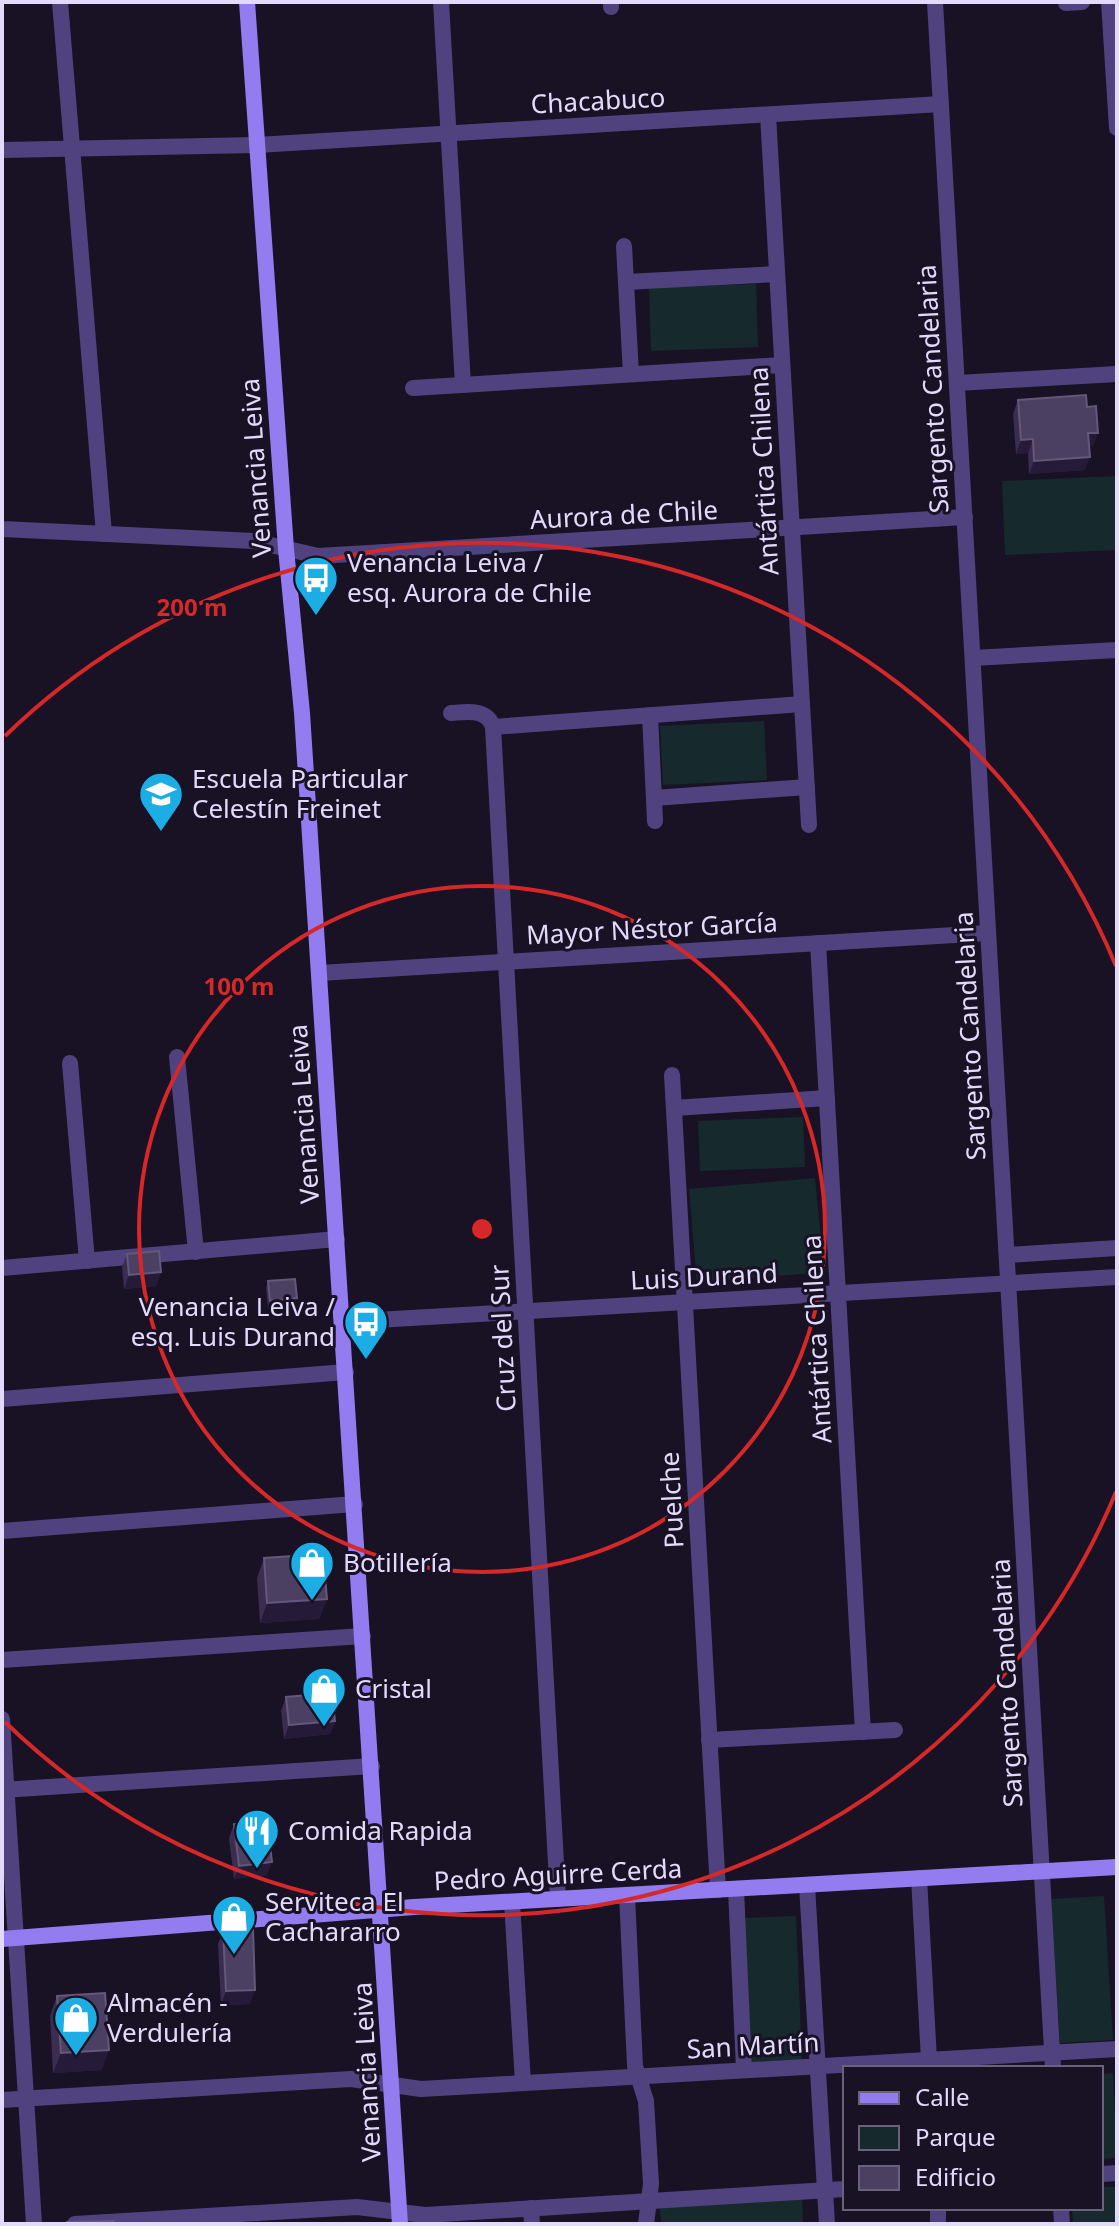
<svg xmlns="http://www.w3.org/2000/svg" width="1119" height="2226" font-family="'Noto Sans',sans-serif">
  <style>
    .green { fill: #162a2e }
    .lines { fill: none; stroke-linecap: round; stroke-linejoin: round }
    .street { stroke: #4f427e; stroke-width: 16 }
    .secondary { stroke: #937cf0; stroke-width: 16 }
    .wall { fill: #3a2d50 }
    .shaded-wall { fill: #251a37 }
    .building { fill: #4c4062; stroke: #64587a; stroke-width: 2 }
    .ring { fill: none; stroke: #d62828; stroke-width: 4 }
    .labels { text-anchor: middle; stroke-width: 6; stroke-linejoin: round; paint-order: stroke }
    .street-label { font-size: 26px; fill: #e3dafb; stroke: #181224 }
    .poi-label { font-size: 26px; fill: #e3dafb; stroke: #181224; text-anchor: start }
    .centre { fill: #d62828; stroke: #181224; stroke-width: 4 }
    .ring-label { font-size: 24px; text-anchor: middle; font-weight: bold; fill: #d62828; stroke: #181224; stroke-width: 6; stroke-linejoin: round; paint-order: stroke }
  </style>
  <rect width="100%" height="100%" fill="#181224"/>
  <g class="green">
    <path d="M756 284 758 347 651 351 649 288Z"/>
    <path d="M1117 476V550L1005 555 1002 481Z"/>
    <path d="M764 721 767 780 663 785 660 726Z"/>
    <path d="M803 1117 805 1167 700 1171 698 1121Z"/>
    <path d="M815 1178 824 1272 697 1283 689 1189Z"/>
    <path d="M1104 1896 1113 2040 1060 2043 1051 1899Z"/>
    <path d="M796 1916 802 2060 750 2062 744 1918Z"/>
    <path d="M1113 2073 1117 2158 1101 2159V2074Z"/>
    <path d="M1101 2187H1117V2224H1073L1072 2208H1101Z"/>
    <path d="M802 2199 803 2224H661L660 2208Z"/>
  </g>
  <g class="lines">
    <g class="street">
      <path d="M60 2 104 534"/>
      <path d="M441 2 463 385"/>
      <path d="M611 2V7"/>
      <path d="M935 2 1053 2068"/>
      <path d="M1109 2 1117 128"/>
      <path d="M1066 3 1082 2"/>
      <path d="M768 115 809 825"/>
      <path d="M2 150 257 145 941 104"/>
      <path d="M624 246 631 374"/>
      <path d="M626 282 777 274"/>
      <path d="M957 383 1117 374"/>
      <path d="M413 388 782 365"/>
      <path d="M2 529 254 541 318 556 965 517"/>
      <path d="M973 658 1117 650"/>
      <path d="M451 713C467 712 487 708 493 727L558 1899"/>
      <path d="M650 715 655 821"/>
      <path d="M493 727 802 704"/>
      <path d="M654 798 807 787"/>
      <path d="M818 943 863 1732"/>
      <path d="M319 973 988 933"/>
      <path d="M177 1057 196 1252"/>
      <path d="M70 1063 87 1261"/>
      <path d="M672 1075 718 1890"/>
      <path d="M674 1108 827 1098"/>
      <path d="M1007 1255 1117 1248"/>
      <path d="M2 1268 337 1239"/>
      <path d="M342 1322 1117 1277"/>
      <path d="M2 1399 346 1372"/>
      <path d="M2 1531 355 1504"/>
      <path d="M2 1660 363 1636"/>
      <path d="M2 1719 34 2224"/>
      <path d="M709 1740 895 1730"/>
      <path d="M2 1790 372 1766"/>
      <path d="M919 1878 929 2060"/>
      <path d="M807 1885 827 2224"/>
      <path d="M736 1889 744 2070"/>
      <path d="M627 1895 635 2066 646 2101 651 2184 646 2224"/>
      <path d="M512 1902 523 2083"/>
      <path d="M2 2100 351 2079 421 2089 1117 2049"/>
      <path d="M1101 2174 1117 2173"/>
      <path d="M531 2208 532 2224"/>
      <path d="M938 2208V2224"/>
      <path d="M1061 2208 1062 2224"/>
      <path d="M75 2224 357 2207 425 2215 845 2189"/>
    </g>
    <g class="secondary">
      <path d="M247 2 286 549 302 713 400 2224"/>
      <path d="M2 1939 414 1907 1117 1867"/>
    </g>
  </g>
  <g class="wall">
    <path d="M1018 400 1093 446H1089L1085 470 1029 474 1028 453 1016 454 1013 414Z"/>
    <path d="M127 1254 161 1272 156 1286 124 1289 122 1267Z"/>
    <path d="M268 1281 297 1298 294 1305 268 1308 266 1288Z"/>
    <path d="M264 1558 327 1599 319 1619 260 1623 257 1578Z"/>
    <path d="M286 1697 335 1721 330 1734 284 1739 281 1711Z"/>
    <path d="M234 1824 267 1875 234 1879 229 1838Z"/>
    <path d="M223 1930 250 2004 221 2005 218 1944Z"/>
    <path d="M57 1996 102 2070 53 2073 50 2016Z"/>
  </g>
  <g class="shaded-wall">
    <path d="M1088 433H1098L1093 446 1083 447Z"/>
    <path d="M1033 439 1028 453 1016 454 1021 440Z"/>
    <path d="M1090 457 1085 470 1029 474 1034 461Z"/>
    <path d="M161 1272 156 1286 124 1289 129 1275Z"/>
    <path d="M297 1298 294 1305 268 1308 270 1301Z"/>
    <path d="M327 1599 319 1619 260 1623 267 1603Z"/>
    <path d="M335 1721 330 1734 284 1739 289 1725Z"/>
    <path d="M272 1862 267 1875 234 1879 239 1866Z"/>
    <path d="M255 1990 250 2004 221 2005 226 1991Z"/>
    <path d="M109 2050 102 2070 53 2073 61 2053Z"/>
  </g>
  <g class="building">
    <path d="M1086 395 1087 407 1096 406 1098 433H1088L1090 457 1034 461 1033 439 1021 440 1018 400Z"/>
    <path d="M159 1251 161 1272 129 1275 127 1254Z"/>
    <path d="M295 1279 297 1298 270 1301 268 1281Z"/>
    <path d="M323 1554 327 1599 267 1603 264 1558Z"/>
    <path d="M332 1693 335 1721 289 1725 286 1697Z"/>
    <path d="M267 1820 272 1862 239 1866 234 1824Z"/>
    <path d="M253 1929 255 1990 226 1991 223 1930Z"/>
    <path d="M105 1993 109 2050 61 2053 57 1996Z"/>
    <path d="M114 2221V2224H67V2222Z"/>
  </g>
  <g class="ring">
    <circle cx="482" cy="1229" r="343"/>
    <path d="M1116 1492A686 686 0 0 1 5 1722M5 736A686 686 0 0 1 1116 966"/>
  </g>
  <defs>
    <g id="bus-pin" transform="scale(2.3)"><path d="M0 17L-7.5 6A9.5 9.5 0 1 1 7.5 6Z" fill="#1cade4" stroke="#181224"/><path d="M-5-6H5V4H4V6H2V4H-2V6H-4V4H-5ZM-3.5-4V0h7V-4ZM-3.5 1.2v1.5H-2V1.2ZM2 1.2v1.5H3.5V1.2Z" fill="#fff"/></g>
    <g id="school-pin" transform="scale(2.3)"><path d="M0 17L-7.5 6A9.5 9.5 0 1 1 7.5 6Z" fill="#1cade4" stroke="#181224"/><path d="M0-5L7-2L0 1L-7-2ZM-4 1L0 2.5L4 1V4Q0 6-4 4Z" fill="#fff"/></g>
    <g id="shop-pin" transform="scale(2.3)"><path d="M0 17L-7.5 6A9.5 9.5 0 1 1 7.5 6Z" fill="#1cade4" stroke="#181224"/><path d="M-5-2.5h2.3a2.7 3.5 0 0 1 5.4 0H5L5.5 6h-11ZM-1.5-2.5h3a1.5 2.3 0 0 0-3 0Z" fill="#fff"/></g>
    <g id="restaurant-pin" transform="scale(2.3)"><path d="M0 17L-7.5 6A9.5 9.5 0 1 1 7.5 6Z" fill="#1cade4" stroke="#181224"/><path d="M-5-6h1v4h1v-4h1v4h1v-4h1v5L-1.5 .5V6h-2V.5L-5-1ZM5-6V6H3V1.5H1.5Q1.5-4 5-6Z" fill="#fff"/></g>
  </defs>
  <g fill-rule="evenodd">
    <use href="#bus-pin" x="316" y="578"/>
    <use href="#school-pin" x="161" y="794"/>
    <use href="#bus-pin" x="366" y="1322"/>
    <use href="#shop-pin" x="312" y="1563"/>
    <use href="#shop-pin" x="324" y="1689"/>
    <use href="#restaurant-pin" x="257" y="1831"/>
    <use href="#shop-pin" x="234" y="1917"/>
    <use href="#shop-pin" x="76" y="2018"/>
  </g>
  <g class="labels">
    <g class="street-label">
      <text transform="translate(598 101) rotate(-3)" y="9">Chacabuco</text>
      <text transform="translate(933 389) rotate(-93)" y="9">Sargento Candelaria</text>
      <text transform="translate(256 468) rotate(-94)" y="9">Venancia Leiva</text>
      <text transform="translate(764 471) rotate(-93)" y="9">Antártica Chilena</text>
      <text transform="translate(624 515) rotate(-3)" y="9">Aurora de Chile</text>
      <text transform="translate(652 929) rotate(-3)" y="9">Mayor Néstor García</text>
      <text transform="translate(970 1036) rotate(-93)" y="9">Sargento Candelaria</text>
      <text transform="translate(304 1114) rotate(-94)" y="9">Venancia Leiva</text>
      <text transform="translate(704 1277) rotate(-3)" y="9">Luis Durand</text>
      <text transform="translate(503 1338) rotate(-93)" y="9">Cruz del Sur</text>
      <text transform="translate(817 1339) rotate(-93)" y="9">Antártica Chilena</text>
      <text transform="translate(672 1500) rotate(-93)" y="9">Puelche</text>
      <text transform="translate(1007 1683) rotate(-93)" y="9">Sargento Candelaria</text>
      <text transform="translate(558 1875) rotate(-3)" y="9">Pedro Aguirre Cerda</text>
      <text transform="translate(753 2046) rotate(-3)" y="9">San Martín</text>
      <text transform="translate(367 2072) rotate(-93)" y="9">Venancia Leiva</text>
    </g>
    <g class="poi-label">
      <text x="347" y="572">Venancia Leiva /<tspan x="347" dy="30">esq. Aurora de Chile</tspan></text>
      <text x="192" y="788">Escuela Particular<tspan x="192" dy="30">Celestín Freinet</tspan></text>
      <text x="335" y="1316" text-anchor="end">Venancia Leiva /<tspan x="335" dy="30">esq. Luis Durand</tspan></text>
      <text x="343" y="1572">Botillería</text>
      <text x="355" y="1698">Cristal</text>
      <text x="288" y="1840">Comida Rapida</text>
      <text x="265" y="1911">Serviteca El<tspan x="265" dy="30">Cachararro</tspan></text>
      <text x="107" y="2012">Almacén -<tspan x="107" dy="30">Verdulería</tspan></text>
    </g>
  </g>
  <circle cx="482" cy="1229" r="12" class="centre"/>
  <g class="ring-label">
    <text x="192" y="616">200 m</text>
    <text x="239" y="995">100 m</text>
  </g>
  <rect width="1119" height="2226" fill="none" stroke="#e3dafb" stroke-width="8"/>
  <rect x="843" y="2066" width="260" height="144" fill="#181224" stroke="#69627a" stroke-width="2"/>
  <rect x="859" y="2092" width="40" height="12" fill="#937cf0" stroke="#69627a" stroke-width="2"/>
  <text x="915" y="2106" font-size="24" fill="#e3dafb">Calle</text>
  <rect x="859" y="2126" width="40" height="24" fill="#162a2e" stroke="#69627a" stroke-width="2"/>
  <text x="915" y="2146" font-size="24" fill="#e3dafb">Parque</text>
  <rect x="859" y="2166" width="40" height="24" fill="#4c4062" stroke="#69627a" stroke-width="2"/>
  <text x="915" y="2186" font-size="24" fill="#e3dafb">Edificio</text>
</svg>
